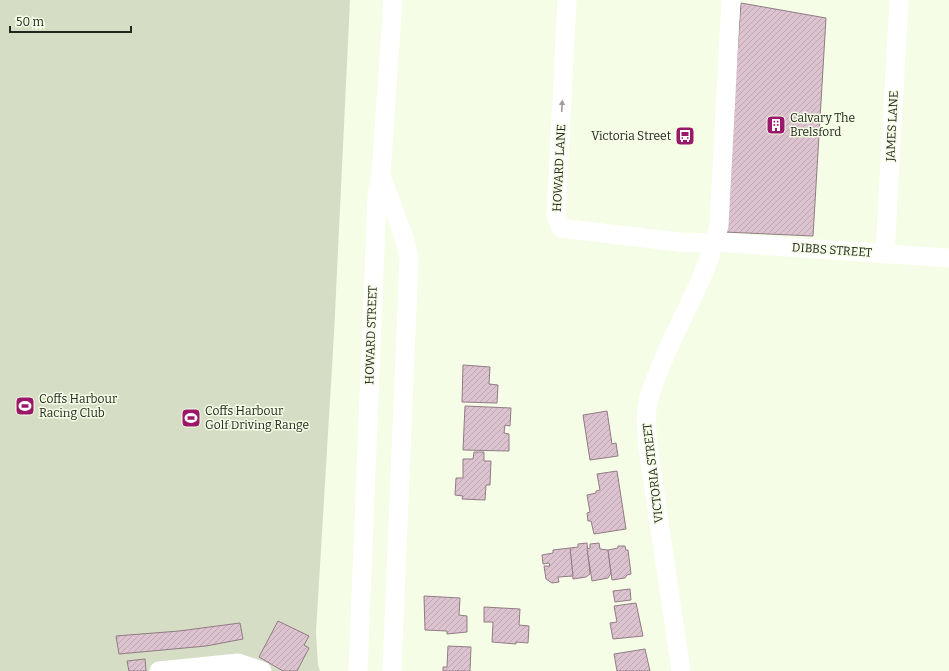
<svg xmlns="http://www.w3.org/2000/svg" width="949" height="671" font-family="Bitter,serif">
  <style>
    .garden { fill: #d5ddc4 }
    .building { fill: url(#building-hatch); stroke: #917b85 }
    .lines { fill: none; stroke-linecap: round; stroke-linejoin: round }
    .minor { stroke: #fff; stroke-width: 19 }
    .oneway { fill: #9c9e9a }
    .labels { text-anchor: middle; stroke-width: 3; stroke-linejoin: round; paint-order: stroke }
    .poi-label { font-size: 12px; fill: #24271f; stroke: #f5fde6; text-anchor: start }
    .street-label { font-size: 12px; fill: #24271f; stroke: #f5fde6 }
  </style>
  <defs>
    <pattern id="building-hatch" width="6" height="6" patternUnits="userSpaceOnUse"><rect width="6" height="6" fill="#dcc3cf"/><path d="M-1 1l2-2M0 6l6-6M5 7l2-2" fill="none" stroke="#bda8b1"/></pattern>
  </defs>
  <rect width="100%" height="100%" fill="#f5fde6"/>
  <path class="garden" d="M0 0H350L334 334 316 632 318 665 320 671H0Z"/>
  <g class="building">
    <path d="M741 3 826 18 813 236 724 232Z"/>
    <path d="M463 365 490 367 489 384 498 385 497 403 462 402Z"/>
    <path d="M465 406 511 408 510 426 505 425 504 433 509 434V451L463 450Z"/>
    <path d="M607 411 612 444 616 443 618 456 590 460 583 415Z"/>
    <path d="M474 452H484V461H491L490 485H486L485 500 462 499 463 496 455 495 456 478H463V459H473Z"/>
    <path d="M617 471 626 529 594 534 591 521H588L587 513 590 512 587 495 596 493V491L600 490 597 474Z"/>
    <path d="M587 543 590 574 586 577 573 579 570 548 578 547V544Z"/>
    <path d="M599 543 600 549 608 550 611 573 608 578 592 581 587 549 590 548V544Z"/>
    <path d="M618 546H625L626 550H628L631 574 627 575 625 578 612 580 608 550 618 548Z"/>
    <path d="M570 548 573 576 558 577 559 582 552 583 546 579 544 566H550L549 563 543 564 542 555 553 553V550Z"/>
    <path d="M630 589 631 600 615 602 613 591Z"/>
    <path d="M424 596 460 598 459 615 467 616V632L447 634V631L425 630Z"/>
    <path d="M636 603 643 636 613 639 610 623 617 622 614 606Z"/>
    <path d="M484 607 520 609 519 625 529 626 528 643 516 642V644L492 642 493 622H484Z"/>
    <path d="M278 621 309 636 304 645 309 648 297 671H283L259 657Z"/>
    <path d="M240 623 243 639 206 646 119 654 116 636 179 631Z"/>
    <path d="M448 646 471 647 470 671H443V667H447Z"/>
    <path d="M645 649 650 671H617L614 654Z"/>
    <path d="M145 659 146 671H129L127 661Z"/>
  </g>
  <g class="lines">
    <g class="minor">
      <path d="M567 0 556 216 561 228 686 243 715 242 949 258"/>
      <path d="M381 176 404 237 409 258 392 671"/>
      <path d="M885 253 899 0"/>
      <path d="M159 671 238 663 262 671"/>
      <path d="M358 671 377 198 381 174 393 0"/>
      <path d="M681 671 647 440C647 429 646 418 647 407 650 389 658 374 664 358 683 313 709 272 719 225L731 0"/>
    </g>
  </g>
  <defs><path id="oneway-solid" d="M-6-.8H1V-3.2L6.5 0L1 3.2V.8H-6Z"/></defs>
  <use class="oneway" href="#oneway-solid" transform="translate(562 106) rotate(-87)"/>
  <defs>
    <g id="building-square" transform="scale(1)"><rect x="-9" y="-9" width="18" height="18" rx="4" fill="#9b176a" stroke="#f5fde6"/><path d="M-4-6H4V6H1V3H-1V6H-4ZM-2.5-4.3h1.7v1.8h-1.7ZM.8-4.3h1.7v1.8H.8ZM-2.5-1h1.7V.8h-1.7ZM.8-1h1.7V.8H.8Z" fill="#fff"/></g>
    <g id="bus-square" transform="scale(1)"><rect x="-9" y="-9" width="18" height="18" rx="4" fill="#9b176a" stroke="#f5fde6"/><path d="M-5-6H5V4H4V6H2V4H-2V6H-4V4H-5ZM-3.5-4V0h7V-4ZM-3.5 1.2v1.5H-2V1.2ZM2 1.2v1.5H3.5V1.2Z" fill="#fff"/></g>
    <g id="stadium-square" transform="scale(1)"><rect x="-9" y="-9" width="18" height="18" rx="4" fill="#9b176a" stroke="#f5fde6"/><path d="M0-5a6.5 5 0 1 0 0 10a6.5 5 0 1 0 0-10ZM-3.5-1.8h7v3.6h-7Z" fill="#fff"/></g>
  </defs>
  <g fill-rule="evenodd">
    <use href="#building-square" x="776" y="125"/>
    <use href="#bus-square" x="685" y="136"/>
    <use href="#stadium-square" x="25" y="406"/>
    <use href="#stadium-square" x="191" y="418"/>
  </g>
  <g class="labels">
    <g class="poi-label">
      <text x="790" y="122">Calvary The<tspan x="790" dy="14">Brelsford</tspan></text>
      <text x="671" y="140" text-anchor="end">Victoria Street</text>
      <text x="39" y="403">Coffs Harbour<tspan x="39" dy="14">Racing Club</tspan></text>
      <text x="205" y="415">Coffs Harbour<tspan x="205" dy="14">Golf Driving Range</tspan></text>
    </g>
    <g class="street-label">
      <text transform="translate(892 126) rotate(-87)" y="4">JAMES LANE</text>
      <text transform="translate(559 168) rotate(-87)" y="4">HOWARD LANE</text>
      <text transform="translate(832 250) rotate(4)" y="4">DIBBS STREET</text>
      <text transform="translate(371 335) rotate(-88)" y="4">HOWARD STREET</text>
      <text transform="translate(653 473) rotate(-97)" y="4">VICTORIA STREET</text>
    </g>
  </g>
  <path d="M10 26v6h121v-6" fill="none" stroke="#24271f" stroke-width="2"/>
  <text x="16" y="26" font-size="12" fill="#24271f" stroke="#f5fde6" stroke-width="3" paint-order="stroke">50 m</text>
</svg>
